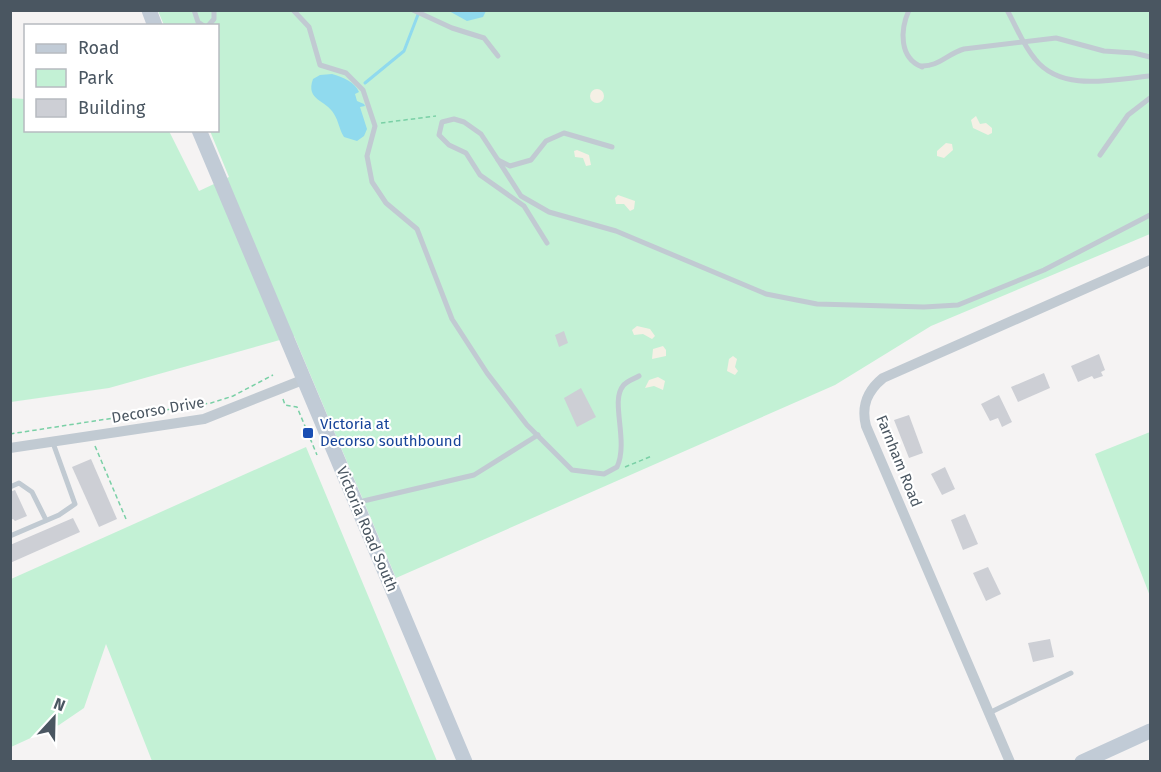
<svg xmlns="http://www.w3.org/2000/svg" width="1161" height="772" font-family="'Fira Sans',sans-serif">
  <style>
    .green { fill: #c3f1d5 }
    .sand { fill: #f5f0e5 }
    .water { fill: #90daee }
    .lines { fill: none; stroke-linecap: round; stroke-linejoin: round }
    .stream { stroke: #90daee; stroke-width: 3 }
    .building { fill: #cdcfd5 }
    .path { stroke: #7ad0a6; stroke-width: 1.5; stroke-dasharray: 4.5 3; stroke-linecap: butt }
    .service { stroke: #c1cad2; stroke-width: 5 }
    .minor { stroke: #c1cad2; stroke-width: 10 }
    .secondary { stroke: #c1cbd6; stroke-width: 15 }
    .transit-dot { fill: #1a4fb4; stroke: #fff; stroke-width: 2 }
    .labels { text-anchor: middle; stroke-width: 4.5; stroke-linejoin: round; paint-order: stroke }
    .street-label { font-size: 15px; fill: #4a5661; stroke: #fff }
    .transit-label { font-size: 15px; fill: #164399; stroke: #fff; text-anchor: start }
  </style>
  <rect width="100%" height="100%" fill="#f5f3f3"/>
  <g class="green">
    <path d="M158 11H1150V234L931 326 835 385 396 578 294 336 109 388 11 402 10 98 25 99 26 130 169 131 199 191 229 177 210 131 218 130V26L164 25Z"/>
    <path d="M1150 432V596L1095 454Z"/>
    <path d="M306 447 437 761H152L106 644 84 708 59 725 11 747V579Z"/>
  </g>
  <g class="sand">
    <circle cx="597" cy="96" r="7"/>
    <path d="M976 116 980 124 986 123 992 128V133L988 135 973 128 971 120Z"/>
    <path d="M946 143 952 144 953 150 944 158 937 156V151Z"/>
    <path d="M577 150 589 155 591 165 586 166 583 158 575 157 574 151Z"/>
    <path d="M618 195 635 201 634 209 630 211 624 204H616L615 198Z"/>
    <path d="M637 326 650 329 655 336 652 339 643 334 634 335 632 330Z"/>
    <path d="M663 346 666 350V356L652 359 653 349Z"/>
    <path d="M733 356 737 359 735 367 738 371 735 375 727 371 729 359Z"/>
    <path d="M658 377 665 381 663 390 654 386 645 388 649 380Z"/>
  </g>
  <g class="water">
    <path d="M449 11H486L483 17 467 21Z"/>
    <path d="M332 74C343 77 355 82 359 92L355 94 357 101 364 104 365 106 360 107 367 129 364 136 357 141 344 137C339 129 339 122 334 114 327 100 305 101 313 79L320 75Z"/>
  </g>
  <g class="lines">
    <path class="stream" d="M365 83 404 51 419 12"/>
  </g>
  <g class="building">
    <path d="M564 331 568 343 559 347 555 335Z"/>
    <path d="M1099 354 1105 370 1101 372 1103 376 1094 379 1092 376 1078 382 1071 366Z"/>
    <path d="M1044 373 1050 388 1018 402 1011 387Z"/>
    <path d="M581 388 596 417 577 427 564 398Z"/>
    <path d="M999 395 1012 422 1002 427 998 418 990 421 981 404Z"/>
    <path d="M909 415 923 453 909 458 894 420Z"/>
    <path d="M91 459 117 519 99 527 72 467Z"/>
    <path d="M945 467 955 489 942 495 931 474Z"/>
    <path d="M15 490 27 516 15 521 13 519 10 520V492Z"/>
    <path d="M965 514 978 544 963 550 951 520Z"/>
    <path d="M73 518 80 532 10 563V545Z"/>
    <path d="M988 567 1001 594 986 601 973 573Z"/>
    <path d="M1050 639 1054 657 1033 662 1028 643Z"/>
  </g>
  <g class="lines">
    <g class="path">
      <path d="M381 123 436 116"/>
      <path d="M283 399 285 405 297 407 317 455"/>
      <path d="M10 434 211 403 233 396 273 375"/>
      <path d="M95 446 126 519"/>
      <path d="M625 467 652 456"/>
    </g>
    <g class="service">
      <path d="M194 10 198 22 204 26"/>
      <path d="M293 10 309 27 320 65 346 73 363 90 375 126 367 156 372 182 386 203 417 229 452 319 487 373 527 425 572 470 604 474 617 467C629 441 610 401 623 386 626 381 634 379 639 376"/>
      <path d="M413 10 452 28 484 38 498 56"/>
      <path d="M909 10C900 30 899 58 922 67"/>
      <path d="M1007 10C1016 26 1023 45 1035 59 1062 93 1114 79 1150 76"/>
      <path d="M208 26 214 19V10"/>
      <path d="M921 66C938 67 947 54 964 49L1056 38 1104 51 1134 53 1150 57"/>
      <path d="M1100 155 1128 115 1150 98"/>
      <path d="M498 160 521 196 549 212 616 231 766 294 817 304 924 307 958 305 1044 270 1150 215"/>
      <path d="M547 243 524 206 480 175 466 153 449 145 439 135 442 122 454 119 464 122 481 134 498 160 510 166 531 160 546 141 564 133 612 147"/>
      <path d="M10 487 19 483 32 492 46 520"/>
      <path d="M359 502 474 475 538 435"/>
      <path d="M10 536 59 515 75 504 53 443"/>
      <path d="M989 713 1071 673"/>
    </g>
    <g class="minor">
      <path d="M10 448 204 419 305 379"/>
      <path d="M1010 762 866 426C861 406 867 391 883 378L1150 260"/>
    </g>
    <g class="secondary">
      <path d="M149 10 155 26"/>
      <path d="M199 130 465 762"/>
      <path d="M1082 762 1150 731"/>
    </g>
  </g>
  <rect class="transit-dot" x="302" y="427" width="12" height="12" rx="3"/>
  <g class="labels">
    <g class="street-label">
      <text transform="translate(158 410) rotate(-10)" y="5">Decorso Drive</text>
      <text transform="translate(899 461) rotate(68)" y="5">Farnham Road</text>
      <text transform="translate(367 529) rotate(67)" y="5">Victoria Road South</text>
    </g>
    <g class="transit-label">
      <text x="320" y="429">Victoria at<tspan x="320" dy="17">Decorso southbound</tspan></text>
    </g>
  </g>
  <rect width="1161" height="772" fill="none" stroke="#4a5661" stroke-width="24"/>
  <rect x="24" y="24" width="195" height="108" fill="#ffffff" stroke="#b7bbc0" stroke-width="1.5"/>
  <rect x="36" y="44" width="30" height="9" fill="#c1cbd6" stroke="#b7bbc0" stroke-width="1.5"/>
  <text x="78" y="54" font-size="18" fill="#4a5661">Road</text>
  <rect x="36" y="69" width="30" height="18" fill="#c3f1d5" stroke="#b7bbc0" stroke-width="1.5"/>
  <text x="78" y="84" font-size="18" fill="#4a5661">Park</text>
  <rect x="36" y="99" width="30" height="18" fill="#cdcfd5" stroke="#b7bbc0" stroke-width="1.5"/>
  <text x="78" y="114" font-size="18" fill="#4a5661">Building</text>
  <g transform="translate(54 718) rotate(22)" stroke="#ffffff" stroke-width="4.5" paint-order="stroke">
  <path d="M0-4.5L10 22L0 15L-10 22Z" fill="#4a5661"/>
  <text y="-9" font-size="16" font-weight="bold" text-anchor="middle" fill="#4a5661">N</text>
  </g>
</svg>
